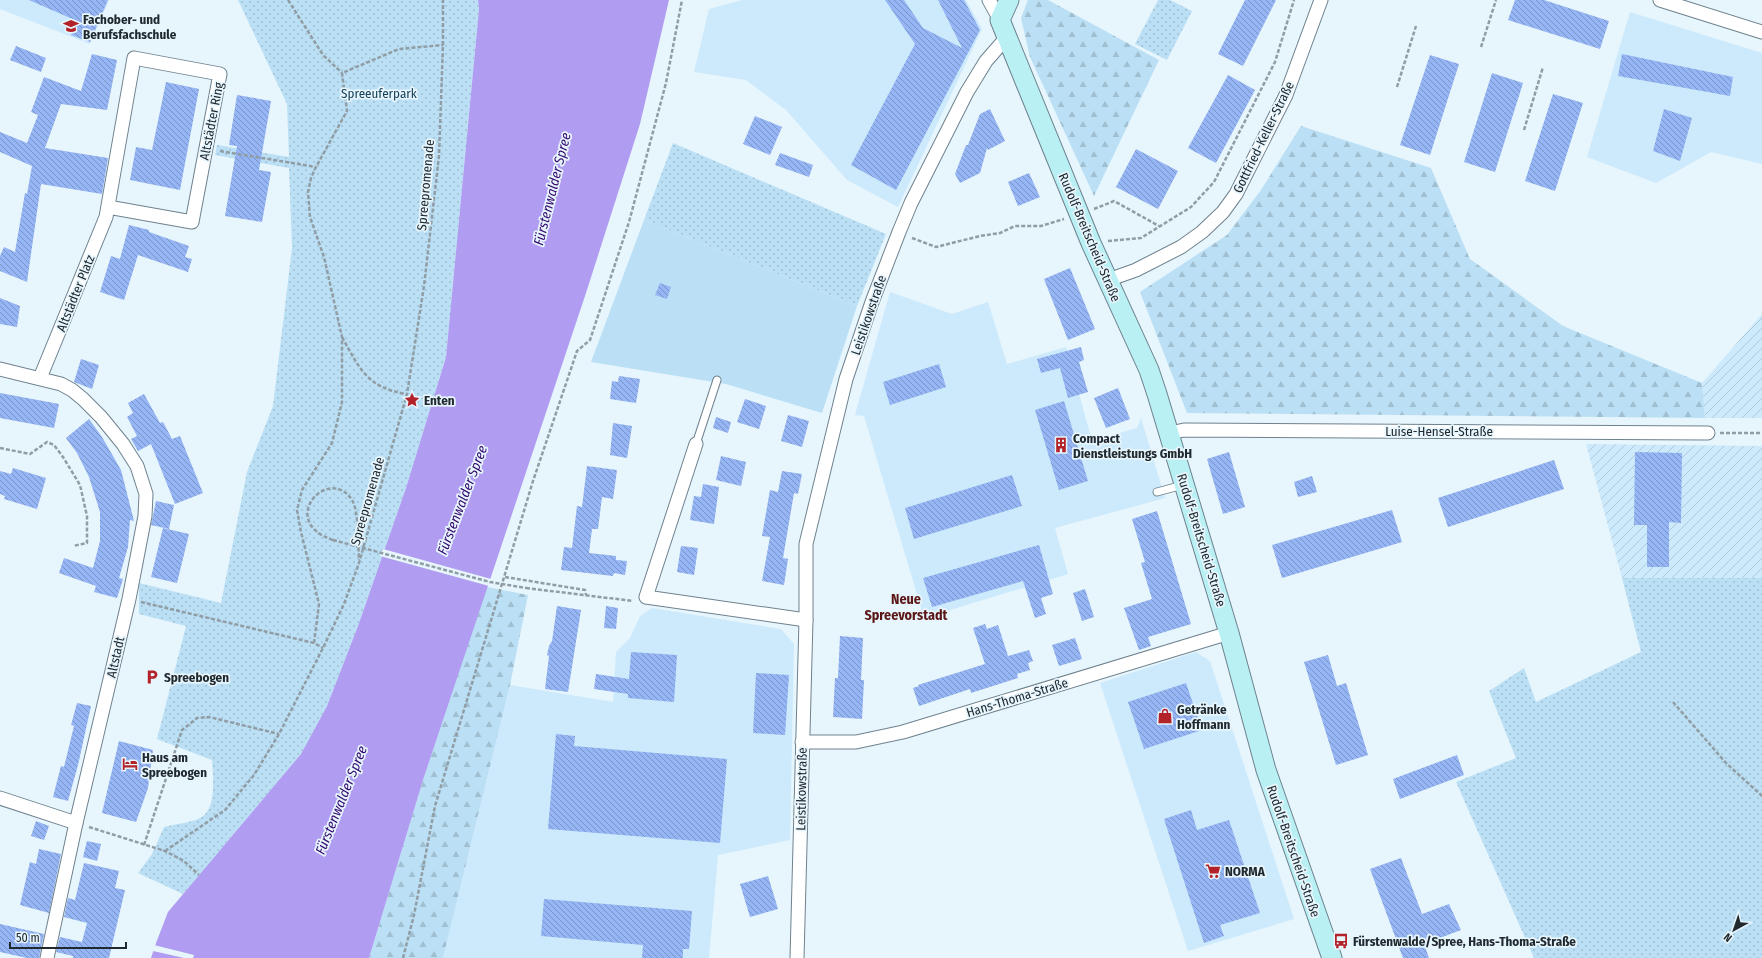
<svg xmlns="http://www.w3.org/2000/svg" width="1762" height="958" font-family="'Fira Sans Condensed',sans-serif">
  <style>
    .built { fill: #cceafc }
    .industrial { fill: url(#industrial-furrows) }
    .grass { fill: url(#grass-dots) }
    .forest { fill: url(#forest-firs) }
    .garden { fill: #bbe0f5 }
    .water { fill: #b09cf1 }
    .pier { fill: #e7f5fd }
    .building { fill: url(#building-back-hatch) }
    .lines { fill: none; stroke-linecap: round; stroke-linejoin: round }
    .service-casing { stroke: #6e828e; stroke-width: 9 }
    .minor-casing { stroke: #6e828e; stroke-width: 15 }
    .secondary-casing { stroke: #6e828e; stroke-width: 21 }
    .path { stroke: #919da4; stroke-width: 2.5; stroke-dasharray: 4 2; stroke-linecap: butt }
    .service { stroke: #fff; stroke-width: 7 }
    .minor { stroke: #fff; stroke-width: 13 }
    .secondary { stroke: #b9f0f4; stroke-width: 19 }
    .path-bridge { stroke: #919da4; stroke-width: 2.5; stroke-dasharray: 4 2; stroke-linecap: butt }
    .labels { text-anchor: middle; stroke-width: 3.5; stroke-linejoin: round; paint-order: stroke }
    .poi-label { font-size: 13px; font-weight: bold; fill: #20292e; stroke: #e7f5fd; text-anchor: start }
    .park-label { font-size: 13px; fill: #154258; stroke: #e7f5fd }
    .street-label { font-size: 13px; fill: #20292e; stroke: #e7f5fd }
    .water-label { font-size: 14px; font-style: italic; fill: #34096e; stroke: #e7f5fd }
    .neighbourhood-label { font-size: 14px; font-weight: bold; fill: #5b1616; stroke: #e7f5fd }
  </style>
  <defs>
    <pattern id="industrial-furrows" width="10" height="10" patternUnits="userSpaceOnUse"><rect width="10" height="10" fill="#cceafc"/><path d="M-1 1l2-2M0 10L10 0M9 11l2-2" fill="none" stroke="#afc9d8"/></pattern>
    <pattern id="grass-dots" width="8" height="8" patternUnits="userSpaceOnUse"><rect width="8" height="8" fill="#bbe0f5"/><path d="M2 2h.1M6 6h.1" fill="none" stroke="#a0c0d2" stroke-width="1.8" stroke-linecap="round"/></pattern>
    <pattern id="forest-firs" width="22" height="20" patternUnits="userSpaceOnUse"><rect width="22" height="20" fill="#bbe0f5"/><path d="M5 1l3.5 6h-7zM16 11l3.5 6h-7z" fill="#a0c0d2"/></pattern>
    <pattern id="building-back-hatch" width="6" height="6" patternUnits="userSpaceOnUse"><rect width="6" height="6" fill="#95b5f4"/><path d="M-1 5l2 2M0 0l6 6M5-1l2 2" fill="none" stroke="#7993c6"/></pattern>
  </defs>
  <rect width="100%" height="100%" fill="#e7f5fd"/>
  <g class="built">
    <path d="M0 0H109L90 44 0 9Z"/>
    <path d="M742 0H966L982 29 898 207 847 180 786 110 746 80 694 72 709 9Z"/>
    <path d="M1630 12 1762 53V164L1711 152 1656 183 1587 157Z"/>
    <path d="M890 292 952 314 988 302 1007 364 1066 347 1092 441 1137 428 1141 418 1165 498 1055 528 1068 574 924 618 864 416 855 415Z"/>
    <path d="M652 608 781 629 794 644 790 840 718 855 709 958H443L510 685 613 702 616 652 630 638 640 616Z"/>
    <path d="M1196 652 1210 661 1294 919 1188 951 1100 683Z"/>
  </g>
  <g class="industrial">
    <path d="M1762 314V418H1705L1702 383Z"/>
    <path d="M1586 444 1762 446V578H1622Z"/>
  </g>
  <g class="grass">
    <path d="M238 0H478L479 9 446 357 406 488 358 626 327 706 301 754 183 894 138 873 152 854 164 827C174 824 191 823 200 818 217 810 213 776 212 760L157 739 186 626 139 614V583L221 603 247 472 273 406 292 248 289 168 215 155 217 145 289 157 287 104Z"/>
    <path d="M1158 0H1170L1192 11 1167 60 1135 44Z"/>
    <path d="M673 143 886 234 857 306 644 220Z"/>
    <path d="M1622 578H1762V958H1534L1456 782 1516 758 1489 691 1524 668 1536 702 1641 652Z"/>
  </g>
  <g class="forest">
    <path d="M1028 0H1048L1159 60 1094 196 1030 57 1021 18Z"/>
    <path d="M1301 126 1431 168 1470 259 1563 326 1702 383 1705 418 1187 413 1140 292 1227 235 1261 190Z"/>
    <path d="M487 587 528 595 510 685 443 958H369L424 777Z"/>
  </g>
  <path class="garden" d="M644 220 857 306 822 413 726 384 591 362Z"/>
  <path class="water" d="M478 0H669L640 124 586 293 424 777 369 958H151L156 943 168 912 301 754 327 706 358 626 406 488 446 357 479 9Z"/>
  <g class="pier">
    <path d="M383 549 491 579H492L489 586 380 556Z"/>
    <path d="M154 945 194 955 193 958H184L153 951Z"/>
  </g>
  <g class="building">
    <path d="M29 0H108L90 42 71 35 77 21Z"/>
    <path d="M885 0H904L923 28 962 48 938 0H964L980 30 896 190 851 165 915 44Z"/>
    <path d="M1245 0H1276L1243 66 1218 54Z"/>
    <path d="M1515 0H1544L1609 21 1600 49 1508 20Z"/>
    <path d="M16 46 46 58 41 72 10 60Z"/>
    <path d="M92 54 117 60 107 110 61 104 45 148 108 158 102 194 41 184 27 282 0 271V256L4 247 15 252 25 193 27 194 32 166 0 152V132L27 143 38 115 31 112 44 77 81 91Z"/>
    <path d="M1622 54 1733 77 1730 96 1618 76Z"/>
    <path d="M1430 55 1459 64 1430 155 1400 145Z"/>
    <path d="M1492 73 1523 83 1495 172 1464 162Z"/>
    <path d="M1228 75 1255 90 1216 163 1188 148Z"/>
    <path d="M166 82 199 89 180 190 130 180 136 147 152 150Z"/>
    <path d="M1553 94 1583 103 1555 191 1525 181Z"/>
    <path d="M237 95 271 101 259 170 271 172 262 222 225 216 237 146 229 145Z"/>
    <path d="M990 109 1005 141 988 150 987 148 980 173 960 183 955 174 966 145H968L980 114Z"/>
    <path d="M1664 109 1692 118 1680 161 1653 151Z"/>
    <path d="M755 116 782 127 770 155 743 144Z"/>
    <path d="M1136 149 1178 171 1158 209 1116 187Z"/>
    <path d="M780 153 813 165 809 177 775 165Z"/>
    <path d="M1029 173 1040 197 1018 206 1008 182Z"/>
    <path d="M129 225 149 230V232L189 246 185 257 192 259 188 272 138 255 124 300 100 292 111 256 120 259Z"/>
    <path d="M1070 268 1095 329 1068 340 1044 279Z"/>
    <path d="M660 283 671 287 667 299 655 295Z"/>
    <path d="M0 298 20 306 17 327 0 324Z"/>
    <path d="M1081 347 1084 360 1079 362 1088 392 1068 398 1060 368 1041 373 1037 359Z"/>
    <path d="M81 359 99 365 92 389 74 382Z"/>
    <path d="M939 364 946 387 890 405 883 382Z"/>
    <path d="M619 376 640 379 636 403 610 399 612 381 618 382Z"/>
    <path d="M1118 388 1130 419 1106 428 1094 398Z"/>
    <path d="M0 393 59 404 54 428 0 418Z"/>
    <path d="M144 394 160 423 163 422 172 439 180 436 203 493 175 504 151 444 138 451 131 439 137 436 127 417 133 413 128 403Z"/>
    <path d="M745 399 766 406 759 429 737 422Z"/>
    <path d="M1064 401 1088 481 1059 490 1035 410Z"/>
    <path d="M788 415 809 421 802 447 781 441Z"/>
    <path d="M716 417 731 422 728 433 713 428Z"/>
    <path d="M89 419 102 437 121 470 134 521 130 520 128 547 119 578 123 579 117 598 94 592 96 586 59 573 64 558 93 568 100 541V512L89 477 77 453 66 438Z"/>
    <path d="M613 423 632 426 627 458 610 455Z"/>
    <path d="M1229 452 1245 507 1223 514 1207 459Z"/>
    <path d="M1635 452 1682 453 1681 523 1669 522V567H1647V525H1634Z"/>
    <path d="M721 456 746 462 741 486 716 480Z"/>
    <path d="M1554 460 1564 489 1448 527 1438 498Z"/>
    <path d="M587 466 617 470 613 499 602 497 598 529H592L589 553 616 556V560L627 561 625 575 614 573 613 576 561 570 564 547 572 548 577 506 582 507Z"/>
    <path d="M13 468 46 478 37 509 4 499 5 496 0 494V471L11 474Z"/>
    <path d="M782 471 802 474 798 494 794 493 783 558 788 559 784 585 762 581 770 537 762 536 770 490 778 492Z"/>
    <path d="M1012 475 1022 506 914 539 905 508Z"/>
    <path d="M1312 476 1317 492 1298 497 1294 482Z"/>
    <path d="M703 484 719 487 714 524 690 520 694 496 701 497Z"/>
    <path d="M156 501 174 505 169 529 151 525Z"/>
    <path d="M1392 510 1402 542 1282 578 1272 545Z"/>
    <path d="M1157 511 1191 624 1148 637 1151 646 1139 650 1124 608 1152 599 1141 563 1145 562 1132 519Z"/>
    <path d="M163 528 189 534 177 583 151 577Z"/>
    <path d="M1039 545 1053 594 1041 598 1046 614 1035 618 1023 581 932 607 923 578Z"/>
    <path d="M681 546 698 548 694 575 677 572Z"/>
    <path d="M1085 589 1094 617 1082 621 1073 593Z"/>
    <path d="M557 606 581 610 568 692 545 689 549 656 547 655 549 646 552 641Z"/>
    <path d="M606 606 618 608 616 629 604 628Z"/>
    <path d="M985 624 987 629 998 625 1008 656 1029 650 1033 661 1028 663 1030 670 1017 674 1018 678 971 693 970 689 919 706 913 688 919 686 918 685 985 664 973 628Z"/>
    <path d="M840 636 863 638 861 680H864L862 719 833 717 835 678H838Z"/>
    <path d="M1075 638 1082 659 1059 666 1052 645Z"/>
    <path d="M631 652 677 655 674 702 628 698V694L594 689 596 674 629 679Z"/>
    <path d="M1328 655 1337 686 1346 683 1368 755 1336 765 1304 662Z"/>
    <path d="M756 673 789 675 785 735 753 733Z"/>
    <path d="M1186 683 1202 730 1144 749 1128 702Z"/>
    <path d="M77 703 91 706 78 765 68 801 53 797 61 766 64 767 74 726 71 725Z"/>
    <path d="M556 734 575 736 574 746 727 759 720 843 548 829Z"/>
    <path d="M119 741 153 750 148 788 136 822 102 813Z"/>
    <path d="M1457 755 1464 775 1400 799 1393 779Z"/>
    <path d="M1191 810 1197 830 1229 820 1260 913 1220 925 1224 936 1204 943 1164 819Z"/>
    <path d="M36 821 49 826 44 840 31 836Z"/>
    <path d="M87 841 101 844 97 861 83 857Z"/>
    <path d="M39 849 61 854 49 913 20 905 30 862 36 864Z"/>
    <path d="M1401 858 1422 914 1449 904 1461 930 1424 944 1429 958H1403L1370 869Z"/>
    <path d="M84 863 119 871 115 888 125 890 109 958H73V956L56 952 60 937 82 942 87 923 64 917 68 898 75 900Z"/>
    <path d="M768 876 778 909 750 917 740 884Z"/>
    <path d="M544 899 692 911 689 949H683V958H642L643 945 541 936Z"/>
    <path d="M0 924 44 934 39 958H27L0 952Z"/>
  </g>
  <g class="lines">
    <g class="service-casing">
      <g id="service">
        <path d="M696 444 717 380"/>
        <path d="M1157 492 1183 485"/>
      </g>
    </g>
    <g class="minor-casing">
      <g id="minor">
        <path d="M989 0 1000 20"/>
        <path d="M1660 0 1762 32"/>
        <path d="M1108 280 1136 270 1181 247 1202 232 1223 212 1236 194 1286 95 1321 0"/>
        <path d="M0 369 61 384 72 390 83 399 101 417 123 444 137 466 146 494 145 516 129 599 76 823 47 958"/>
        <path d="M40 378 106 217 134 58 220 74 192 222 108 207"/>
        <path d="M1170 433 1184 430 1708 433"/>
        <path d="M696 444 646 597 806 620"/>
        <path d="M802 742H856L903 732 1229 633"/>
        <path d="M0 798 76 823"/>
        <path d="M797 958 806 620V544L846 379 872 302 899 232 911 203 967 92 986 61 1007 37"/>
      </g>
    </g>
    <g class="secondary-casing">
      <path id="secondary" d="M1009 0 1000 20 1091 243 1149 370 1157 394 1229 633 1266 770 1332 958"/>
    </g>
    <g class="path">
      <path d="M288 0 323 55 342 73"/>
      <path d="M1481 47 1496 0"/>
      <path d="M1397 87 1416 26"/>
      <path d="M1524 130 1543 67"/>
      <path d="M220 151 316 167"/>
      <path d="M1094 209 1114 201 1159 226"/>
      <path d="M912 238 936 247 980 236 1000 233 1015 226H1041L1064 219"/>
      <path d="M1108 241 1141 238 1191 207 1214 182 1275 62 1294 0"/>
      <path d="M342 337C360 369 367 388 407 394"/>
      <path d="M1720 433H1762"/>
      <path d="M0 448 30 454 47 442 54 445 63 457 80 485 87 516V543L73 546"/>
      <path d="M333 540C276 521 329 464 352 500 359 510 358 547 359 560"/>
      <path d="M505 577 585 590 586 595"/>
      <path d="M526 588 633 601"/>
      <path d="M141 602 314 643 323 648"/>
      <path d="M314 643 319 604 301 532 297 510 302 490 332 443 342 402V337L324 257 310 217 308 192 311 178 316 167 347 111 342 73 399 49 443 45"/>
      <path d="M1673 702 1726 763 1762 796"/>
      <path d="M89 827 165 851 184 861 199 875"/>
      <path d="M144 845 182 730 197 718 209 717 279 734"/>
      <path d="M165 851 225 810 254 775 279 734 323 648 344 604 359 563 407 394 424 286 439 156 443 45V0"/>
      <path d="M403 958 414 915 435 806 533 481 577 351 590 340 629 222 666 83 682 0"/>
    </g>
    <use href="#service" class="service"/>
    <use href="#minor" class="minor"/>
    <use href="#secondary" class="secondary"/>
    <path class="path-bridge" d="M333 540 490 582 526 588"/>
  </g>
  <defs>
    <g id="school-bare" transform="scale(1.2)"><path d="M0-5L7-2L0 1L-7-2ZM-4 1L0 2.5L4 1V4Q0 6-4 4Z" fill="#b32229" stroke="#e7f5fd" stroke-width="2.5" paint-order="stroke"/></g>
    <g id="sight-bare" transform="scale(1.2)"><path d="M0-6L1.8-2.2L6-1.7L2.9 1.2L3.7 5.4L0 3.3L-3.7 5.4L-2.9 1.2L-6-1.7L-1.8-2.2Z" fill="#b32229" stroke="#e7f5fd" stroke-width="2.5" paint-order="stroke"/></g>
    <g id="building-bare" transform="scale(1.2)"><path d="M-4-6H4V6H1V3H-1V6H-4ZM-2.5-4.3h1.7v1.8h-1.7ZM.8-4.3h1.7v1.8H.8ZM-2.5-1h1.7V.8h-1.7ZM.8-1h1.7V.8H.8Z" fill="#b32229" stroke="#e7f5fd" stroke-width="2.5" paint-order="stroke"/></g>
    <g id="parking-bare" transform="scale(1.2)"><path d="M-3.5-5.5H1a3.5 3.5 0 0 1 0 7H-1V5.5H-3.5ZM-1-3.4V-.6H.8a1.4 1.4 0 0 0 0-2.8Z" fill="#b32229" stroke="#e7f5fd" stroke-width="2.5" paint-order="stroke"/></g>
    <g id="shop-bare" transform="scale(1.2)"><path d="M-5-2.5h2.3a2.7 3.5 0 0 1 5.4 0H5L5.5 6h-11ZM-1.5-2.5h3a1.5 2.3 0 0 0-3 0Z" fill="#b32229" stroke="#e7f5fd" stroke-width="2.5" paint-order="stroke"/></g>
    <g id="hotel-bare" transform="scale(1.2)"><path d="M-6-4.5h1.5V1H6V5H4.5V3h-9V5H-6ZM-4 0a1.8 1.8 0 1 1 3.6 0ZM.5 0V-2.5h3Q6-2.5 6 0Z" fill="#b32229" stroke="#e7f5fd" stroke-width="2.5" paint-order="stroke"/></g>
    <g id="supermarket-bare" transform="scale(1.2)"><path d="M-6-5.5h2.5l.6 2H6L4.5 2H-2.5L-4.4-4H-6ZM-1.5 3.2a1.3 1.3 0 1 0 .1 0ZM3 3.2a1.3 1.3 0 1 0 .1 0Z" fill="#b32229" stroke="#e7f5fd" stroke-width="2.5" paint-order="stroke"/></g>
    <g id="bus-bare" transform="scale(1.2)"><path d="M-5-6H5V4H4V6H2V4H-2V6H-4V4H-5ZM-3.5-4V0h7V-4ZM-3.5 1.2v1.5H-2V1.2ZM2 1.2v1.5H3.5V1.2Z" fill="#b32229" stroke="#e7f5fd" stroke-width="2.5" paint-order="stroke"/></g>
  </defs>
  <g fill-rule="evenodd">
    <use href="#school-bare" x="71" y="26"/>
    <use href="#sight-bare" x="412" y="400"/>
    <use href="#building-bare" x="1061" y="445"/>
    <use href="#parking-bare" x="152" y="677"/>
    <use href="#shop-bare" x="1165" y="716"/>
    <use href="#hotel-bare" x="130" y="764"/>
    <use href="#supermarket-bare" x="1213" y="871"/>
    <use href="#bus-bare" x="1341" y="941"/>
  </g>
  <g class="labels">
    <g class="poi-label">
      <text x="83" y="24">Fachober- und<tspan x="83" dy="15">Berufsfachschule</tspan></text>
      <text x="424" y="405">Enten</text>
      <text x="1073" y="443">Compact<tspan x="1073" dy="15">Dienstleistungs GmbH</tspan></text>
      <text x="164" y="682">Spreebogen</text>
      <text x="1177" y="714">Getränke<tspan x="1177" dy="15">Hoffmann</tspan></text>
      <text x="142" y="762">Haus am<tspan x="142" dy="15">Spreebogen</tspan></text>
      <text x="1225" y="876">NORMA</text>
      <text x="1353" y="946">Fürstenwalde/Spree, Hans-Thoma-Straße</text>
    </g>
    <g class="park-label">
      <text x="379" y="98">Spreeuferpark</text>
    </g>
    <g class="street-label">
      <text transform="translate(211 121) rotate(-79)" y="5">Altstädter Ring</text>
      <text transform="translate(1263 137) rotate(-64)" y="5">Gottfried-Keller-Straße</text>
      <text transform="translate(425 185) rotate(-85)" y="5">Spreepromenade</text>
      <text transform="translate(1090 237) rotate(67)" y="5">Rudolf-Breitscheid-Straße</text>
      <text transform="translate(75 293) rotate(-68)" y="5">Altstädter Platz</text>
      <text transform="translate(868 315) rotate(-71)" y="5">Leistikowstraße</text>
      <text x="1439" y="436">Luise-Hensel-Straße</text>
      <text transform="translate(367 501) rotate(-74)" y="5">Spreepromenade</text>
      <text transform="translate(1202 540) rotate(73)" y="5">Rudolf-Breitscheid-Straße</text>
      <text transform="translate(115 657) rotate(-77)" y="5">Altstadt</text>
      <text transform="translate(1017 697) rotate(-17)" y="5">Hans-Thoma-Straße</text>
      <text transform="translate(801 789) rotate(-89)" y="5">Leistikowstraße</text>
      <text transform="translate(1294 851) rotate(71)" y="5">Rudolf-Breitscheid-Straße</text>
    </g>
    <g class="water-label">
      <text transform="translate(552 189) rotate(-76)" y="5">Fürstenwalder Spree</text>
      <text transform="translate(462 500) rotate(-69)" y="5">Fürstenwalder Spree</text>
      <text transform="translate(341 800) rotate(-68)" y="5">Fürstenwalder Spree</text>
    </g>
    <g class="neighbourhood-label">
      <text x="906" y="604">Neue<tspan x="906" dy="16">Spreevorstadt</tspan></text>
    </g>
  </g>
  <g transform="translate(1734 930) rotate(220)" stroke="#e7f5fd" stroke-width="3" paint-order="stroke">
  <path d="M0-3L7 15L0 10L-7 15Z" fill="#20292e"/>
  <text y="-6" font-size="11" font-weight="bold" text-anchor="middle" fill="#20292e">N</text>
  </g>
  <path d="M10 942v6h116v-6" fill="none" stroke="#20292e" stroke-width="2"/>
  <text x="16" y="942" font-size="12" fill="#20292e" stroke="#e7f5fd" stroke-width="3" paint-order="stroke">50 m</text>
</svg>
